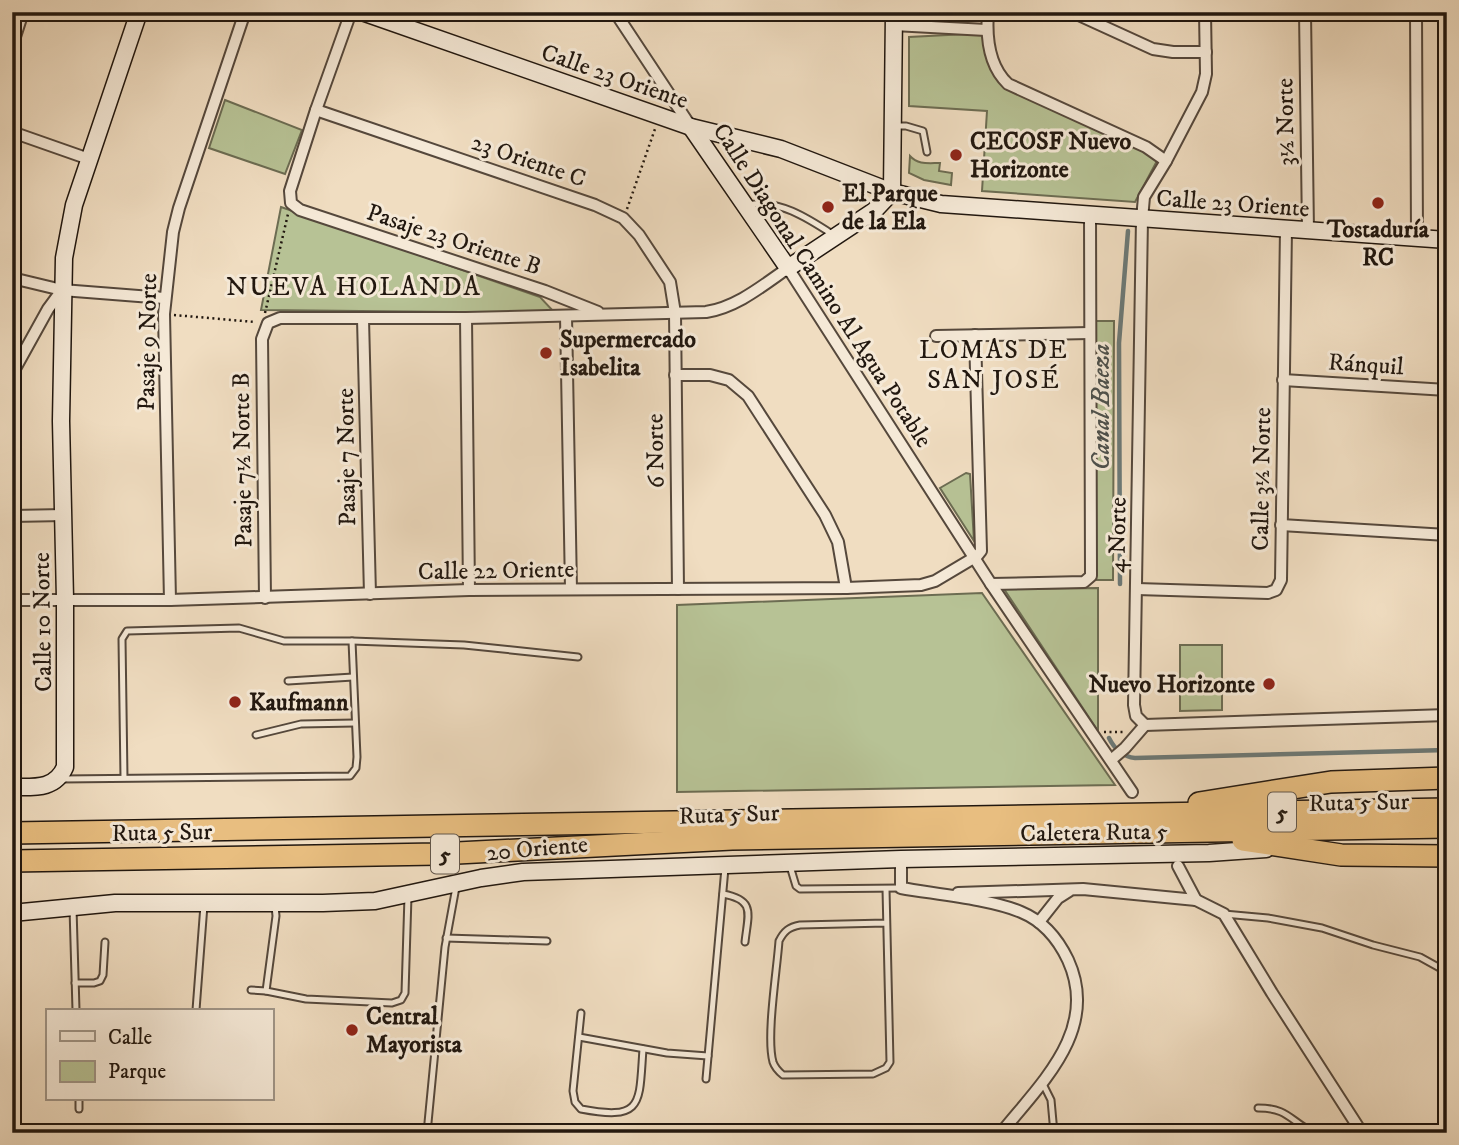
<svg xmlns="http://www.w3.org/2000/svg" width="1459" height="1145" font-family="'IM FELL DW Pica',serif">
  <style>
    .green { fill: #b7c295; stroke: #6c6c52; stroke-width: 2 }
    .lines { fill: none; stroke-linecap: round; stroke-linejoin: round }
    .stream { stroke: #6c7977; stroke-width: 4.5 }
    .lane-casing { stroke: #55483c; stroke-width: 9 }
    .street-casing { stroke: #55483c; stroke-width: 14 }
    .secondary-casing { stroke: #21170f; stroke-width: 19 }
    .highway-casing { stroke: #21170f; stroke-width: 24 }
    .path { stroke: #21170f; stroke-width: 2.5; stroke-dasharray: 2 3.5; stroke-linecap: butt }
    .lane { stroke: #f5e9d7; stroke-width: 5 }
    .street { stroke: #f5e9d7; stroke-width: 10 }
    .secondary { stroke: #f5e9d7; stroke-width: 16 }
    .highway { stroke: #e8be80; stroke-width: 21 }
    .poi-dot { fill: #8f2418; stroke: #f5e9d7; stroke-width: 2.5 }
    .labels { text-anchor: middle; stroke-width: 6; stroke-linejoin: round; paint-order: stroke }
    .shield { fill: #f5e9d7; stroke: #61564b; stroke-width: 2 }
    .shield-label { font-size: 23px; font-weight: bold; fill: #21170f }
    .street-label { font-size: 24px; fill: #21170f; stroke: #f5e9d7 }
    .poi-label { font-size: 24px; font-weight: bold; fill: #21170f; stroke: #f5e9d7; text-anchor: start }
    .neighbourhood-label { font-size: 26px; letter-spacing: 2px; fill: #21170f; stroke: #f5e9d7 }
    .water-label { font-size: 26px; font-style: italic; fill: #4d504c; stroke: #f5e9d7 }
  </style>
  <rect width="100%" height="100%" fill="#f0ddc1"/>
  <filter id="stains"><feTurbulence type="fractalNoise" baseFrequency=".00286" numOctaves="4"/><feColorMatrix values="0 0 0 0 .2 0 0 0 0 .09 0 0 0 0 .02 0 0 0 .5 -.17"/></filter>
  <radialGradient id="worn" r=".72"><stop offset=".6" stop-color="#630" stop-opacity="0"/><stop offset="1" stop-color="#630" stop-opacity=".3"/></radialGradient>
  <g class="green">
    <path d="M987 33 996 75 1158 159 1135 202 982 191 987 111 909 106V37Z"/>
    <path d="M225 100 302 130 285 174 209 148Z"/>
    <path d="M910 156C918 165 928 163 940 163L939 171 952 173 951 185 924 180 909 173Z"/>
    <path d="M281 207 540 297 555 313 261 310Z"/>
    <path d="M1095 321H1114L1113 580H1096Z"/>
    <path d="M966 473 970 474 974 541 940 488Z"/>
    <path d="M1098 588V731L1004 589Z"/>
    <path d="M982 593 1115 785 677 792V605Z"/>
    <path d="M1180 645H1222V710L1180 711Z"/>
  </g>
  <g class="lines">
    <g class="stream">
      <path d="M1120 584 1119 343 1128 231"/>
      <path d="M1109 738C1114 748 1123 757 1135 758L1447 750"/>
    </g>
    <g class="lane-casing">
      <g id="lane">
        <path d="M897 126H906L923 131 927 152"/>
        <path d="M748 205C777 198 809 219 832 234"/>
        <path d="M352 641 464 645 578 657"/>
        <path d="M288 681 353 677"/>
        <path d="M256 735 301 724 355 723"/>
        <path d="M62 779 350 776 356 768 357 757 352 641H284L239 628 127 631 122 639 124 778"/>
        <path d="M790 866 796 886 800 889 901 888"/>
        <path d="M886 889 890 1062 886 1068 873 1074 783 1075C778 1071 775 1068 773 1062 766 1037 777 970 779 941 784 931 789 927 800 925L886 923"/>
        <path d="M723 894C756 900 748 914 745 942"/>
        <path d="M73 908 76 1010"/>
        <path d="M1224 914 1268 918 1322 928 1373 945 1420 957 1447 972"/>
        <path d="M446 938 547 941"/>
        <path d="M75 983H94L100 981 103 975 105 942"/>
        <path d="M251 990 266 991 276 916 275 906"/>
        <path d="M266 991 306 999 392 1003 401 1000 405 993 408 896"/>
        <path d="M196 1010 204 905"/>
        <path d="M581 1013 573 1091 575 1102 581 1109C644 1121 639 1104 643 1049"/>
        <path d="M579 1037 667 1053 708 1056"/>
        <path d="M706 1079 725 868"/>
        <path d="M1042 1082 1051 1100 1054 1133"/>
        <path d="M79 1098V1109"/>
        <path d="M1258 1108C1288 1108 1289 1120 1314 1133"/>
        <path d="M427 1133 445 947 456 887"/>
        <path d="M1351 1133 1361 1131"/>
        <path d="M1446 1133 1447 1130"/>
      </g>
    </g>
    <g class="street-casing">
      <g id="street">
        <path d="M351 12 316 110 290 191 291 203 300 210 545 291 598 312"/>
        <path d="M615 12 691 127"/>
        <path d="M988 12C986 38 989 66 1008 84L1146 147 1166 161"/>
        <path d="M1072 12 1153 49 1173 52H1206"/>
        <path d="M1205 12 1206 74 1202 92 1166 161 1144 197 1142 219 1134 705 1136 716 1145 725 1447 715"/>
        <path d="M1305 12 1308 231"/>
        <path d="M1416 12 1417 238"/>
        <path d="M1417 15H1447"/>
        <path d="M894 25 986 30"/>
        <path d="M12 46 23 12"/>
        <path d="M316 110 595 205 623 218 639 235 670 282 675 313 678 589"/>
        <path d="M12 132 89 159"/>
        <path d="M12 278 62 290 164 298"/>
        <path d="M566 316 571 589"/>
        <path d="M466 318 469 590"/>
        <path d="M363 319 370 594"/>
        <path d="M936 336 1090 333"/>
        <path d="M12 374 48 309 62 290"/>
        <path d="M675 375H710L729 380 748 396 825 515 838 542 846 588"/>
        <path d="M1283 380 1447 390"/>
        <path d="M12 516 64 515"/>
        <path d="M1281 525 1447 535"/>
        <path d="M991 584 1084 582 1091 576 1090 215"/>
        <path d="M1137 589 1268 593 1276 590 1281 580 1286 229"/>
        <path d="M265 598 262 339 268 323 280 318H466L706 312C737 307 762 286 788 268L991 584 1132 792"/>
        <path d="M12 600H170L469 590 846 588 921 585 935 581 977 556 981 551 975 335"/>
        <path d="M170 600 164 314 173 232 179 208 245 12"/>
        <path d="M1111 760 1125 748 1145 725"/>
        <path d="M901 859V888C935 894 990 899 1021 912 1043 921 1058 939 1068 960 1100 1030 1041 1083 1001 1133"/>
        <path d="M1178 866 1196 900 1224 914 1272 993 1362 1133"/>
        <path d="M958 893 1083 889 1196 900"/>
        <path d="M1039 922 1058 898 1069 891"/>
      </g>
    </g>
    <g class="secondary-casing">
      <g id="secondary">
        <path d="M362 12 691 127 781 149 892 192 941 204 1447 240"/>
        <path d="M691 127 788 268 874 211 892 192"/>
        <path d="M892 192 894 12"/>
        <path d="M12 787C34 787 55 790 65 767V599L61 421 64 258 74 205 139 12"/>
        <path d="M12 913 115 903H323L375 901 481 878 523 872 901 859 1209 853 1266 849"/>
      </g>
    </g>
    <g class="highway-casing">
      <g id="highway">
        <path d="M1199 803 1331 782 1447 778"/>
        <path d="M12 833 1447 809"/>
        <path d="M1243 840 1341 855 1447 856"/>
        <path d="M12 861 438 854 732 839 1447 827"/>
      </g>
    </g>
    <g class="path">
      <path d="M627 209 655 129"/>
      <path d="M265 313 288 214"/>
      <path d="M174 315 255 322"/>
      <path d="M1104 732H1125"/>
    </g>
    <use href="#lane" class="lane"/>
    <use href="#street" class="street"/>
    <use href="#secondary" class="secondary"/>
    <use href="#highway" class="highway"/>
  </g>
  <g class="poi-dot">
    <circle cx="956" cy="155" r="7"/>
    <circle cx="1378" cy="203" r="7"/>
    <circle cx="828" cy="207" r="7"/>
    <circle cx="546" cy="353" r="7"/>
    <circle cx="1269" cy="684" r="7"/>
    <circle cx="235" cy="702" r="7"/>
    <circle cx="352" cy="1030" r="7"/>
  </g>
  <g class="labels">
    <g class="shield">
      <rect x="1268" y="792.5" width="28" height="39" rx="5"/>
      <rect x="431" y="834.5" width="28" height="39" rx="5"/>
    </g>
    <g class="shield-label">
      <text x="1282" y="820">5</text>
      <text x="445" y="862">5</text>
    </g>
    <g class="street-label">
      <text transform="translate(615 76) rotate(19)" y="8">Calle 23 Oriente</text>
      <text transform="translate(1285 122) rotate(-91)" y="8">3½ Norte</text>
      <text transform="translate(529 160) rotate(19)" y="8">23 Oriente C</text>
      <text transform="translate(1233 203) rotate(4)" y="8">Calle 23 Oriente</text>
      <text transform="translate(454 239) rotate(18)" y="8">Pasaje 23 Oriente B</text>
      <text transform="translate(823 285) rotate(57)" y="8">Calle Diagonal Camino Al Agua Potable</text>
      <text transform="translate(147 342) rotate(-89)" y="8">Pasaje 9 Norte</text>
      <text transform="translate(1366 364) rotate(4)" y="8">Ránquil</text>
      <text transform="translate(655 451) rotate(-91)" y="8">6 Norte</text>
      <text transform="translate(346 457) rotate(-91)" y="8">Pasaje 7 Norte</text>
      <text transform="translate(242 460) rotate(-91)" y="8">Pasaje 7½ Norte B</text>
      <text transform="translate(1261 479) rotate(-89)" y="8">Calle 3½ Norte</text>
      <text transform="translate(1117 535) rotate(-89)" y="8">4 Norte</text>
      <text transform="translate(496 570) rotate(-1)" y="8">Calle 22 Oriente</text>
      <text transform="translate(42 622) rotate(-91)" y="8">Calle 10 Norte</text>
      <text transform="translate(1359 802) rotate(-1)" y="8">Ruta 5 Sur</text>
      <text transform="translate(729 814) rotate(-2)" y="8">Ruta 5 Sur</text>
      <text transform="translate(162 832) rotate(-1)" y="8">Ruta 5 Sur</text>
      <text transform="translate(1094 832) rotate(-1)" y="8">Caletera Ruta 5</text>
      <text transform="translate(537 848) rotate(-5)" y="8">20 Oriente</text>
    </g>
    <g class="poi-label">
      <text x="970" y="149">CECOSF Nuevo<tspan x="970" dy="28">Horizonte</tspan></text>
      <text x="842" y="201">El Parque<tspan x="842" dy="28">de la Ela</tspan></text>
      <text x="1378" y="237" text-anchor="middle">Tostaduría<tspan x="1378" dy="28">RC</tspan></text>
      <text x="560" y="347">Supermercado<tspan x="560" dy="28">Isabelita</tspan></text>
      <text x="1255" y="692" text-anchor="end">Nuevo Horizonte</text>
      <text x="249" y="710">Kaufmann</text>
      <text x="366" y="1024">Central<tspan x="366" dy="28">Mayorista</tspan></text>
    </g>
    <g class="neighbourhood-label">
      <text x="354" y="295">NUEVA HOLANDA</text>
      <text x="994" y="358">LOMAS DE<tspan x="994" dy="30">SAN JOSÉ</tspan></text>
    </g>
    <g class="water-label">
      <text transform="translate(1100 407) rotate(-90)" y="9">Canal Baeza</text>
    </g>
  </g>
  <rect width="1459" height="1145" fill="none" stroke="#f0ddc1" stroke-width="42"/>
  <rect x="14" y="14" width="1431" height="1117" fill="none" stroke="#21170f" stroke-width="3.5"/>
  <rect x="21" y="21" width="1417" height="1103" fill="none" stroke="#21170f" stroke-width="2"/>
  <rect x="46" y="1009" width="228" height="91" fill="#f5e9d7" stroke="#a09587" stroke-width="2"/>
  <rect x="60" y="1031" width="35" height="10" fill="#f5e9d7" stroke="#a09587" stroke-width="2"/>
  <text x="108" y="1044" font-size="21" fill="#21170f">Calle</text>
  <rect x="60" y="1061" width="35" height="21" fill="#b7c295" stroke="#a09587" stroke-width="2"/>
  <text x="108" y="1078" font-size="21" fill="#21170f">Parque</text>
  <rect width="100%" height="100%" filter="url(#stains)"/>
  <rect width="100%" height="100%" fill="url(#worn)"/>
</svg>
